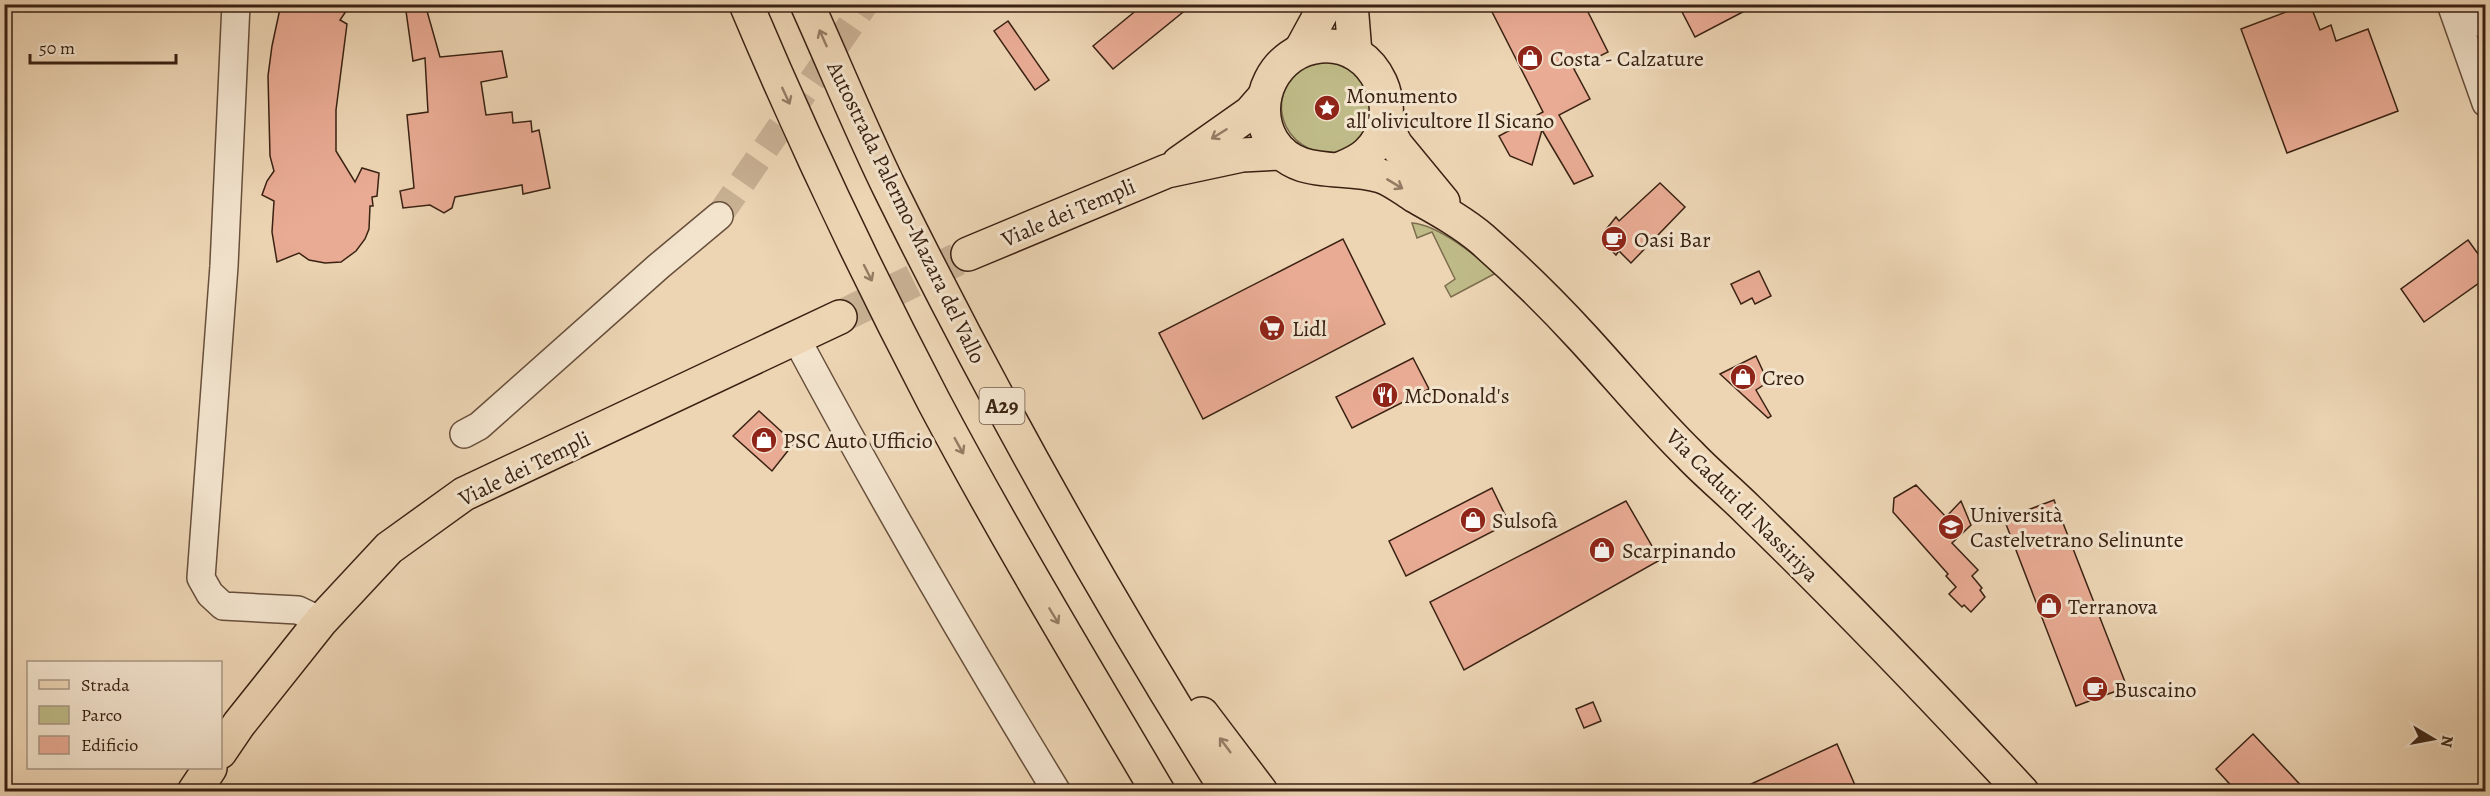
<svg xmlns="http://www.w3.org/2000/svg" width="2490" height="796" font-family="Alegreya,serif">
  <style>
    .green { fill: #bfbb88; stroke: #7c6e4e; stroke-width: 1.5 }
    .building { fill: #e9ab94; stroke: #3a2213; stroke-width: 1.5 }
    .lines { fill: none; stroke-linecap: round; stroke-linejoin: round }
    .minor-tunnel { stroke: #c9b194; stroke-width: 27; stroke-dasharray: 27 14; stroke-linecap: butt }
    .major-tunnel { stroke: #c9b194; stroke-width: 33; stroke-dasharray: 33 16; stroke-linecap: butt }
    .minor-casing { stroke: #674f3b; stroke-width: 30 }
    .major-casing { stroke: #3a2213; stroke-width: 36 }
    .highway-casing { stroke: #3a2213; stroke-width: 36 }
    .minor { stroke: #f3e4ce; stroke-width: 27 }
    .major { stroke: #edd5b4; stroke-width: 33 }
    .highway { stroke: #edd5b4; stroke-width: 33 }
    .oneway { stroke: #947c64 }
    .labels { text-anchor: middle; stroke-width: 6; stroke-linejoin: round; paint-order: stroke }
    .shield { fill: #f3e4ce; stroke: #725c4b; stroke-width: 1.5 }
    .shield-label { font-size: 21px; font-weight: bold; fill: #3a2213 }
    .poi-label { font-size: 22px; fill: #3a2213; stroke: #f3e4ce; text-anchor: start }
    .street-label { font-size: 22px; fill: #3a2213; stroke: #f3e4ce }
  </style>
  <rect width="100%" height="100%" fill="#edd5b4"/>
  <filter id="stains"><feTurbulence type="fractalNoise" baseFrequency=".00333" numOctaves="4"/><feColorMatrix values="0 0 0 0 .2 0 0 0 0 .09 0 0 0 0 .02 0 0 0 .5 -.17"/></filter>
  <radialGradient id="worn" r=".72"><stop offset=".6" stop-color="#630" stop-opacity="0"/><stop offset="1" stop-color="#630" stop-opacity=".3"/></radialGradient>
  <g class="green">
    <path d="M1332 61 1354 69 1373 99C1371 109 1371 127 1365 135 1328 180 1260 133 1288 83 1292 76 1301 68 1309 65 1316 62 1324 62 1332 61Z"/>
    <path d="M1412 223C1439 225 1476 256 1496 273L1451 297 1445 286 1455 279 1432 232 1417 238Z"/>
  </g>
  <g class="building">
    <path d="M281 4H351L340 20 347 24 336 110V151L355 182 362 168 379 173 377 196 372 197 373 206H370L369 229 365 239 356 251 341 262 325 263 309 260 299 253 277 262 272 232 274 201 262 195 267 181 274 171 270 156 268 76 272 46Z"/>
    <path d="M405 4H425L440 57 502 51 507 77 481 82 486 115 512 112 513 123 531 121 532 132 539 130 550 188 523 194 522 185 455 197 452 208 444 213 430 205 403 208 400 191 414 188 407 115 428 112 425 58 413 61Z"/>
    <path d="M1144 4H1193L1113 69 1093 46Z"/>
    <path d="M1488 4H1584L1608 52 1574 69 1590 99 1559 115 1593 176 1574 184 1542 130 1532 165 1510 156 1499 136 1543 112Z"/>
    <path d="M1678 4H1758L1695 37Z"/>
    <path d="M2307 4H2310L2320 30 2331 25 2336 41 2368 29 2398 111 2287 153 2241 29Z"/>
    <path d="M1008 21 1049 80 1035 90 994 31Z"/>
    <path d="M1660 183 1685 207 1631 263 1619 251 1616 255 1605 244 1604 232 1616 217 1619 221Z"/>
    <path d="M1343 239 1385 324 1203 419 1159 333Z"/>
    <path d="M2468 240 2486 265V278L2424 322 2401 289Z"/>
    <path d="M1759 271 1771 296 1755 304 1752 298 1741 304 1731 284Z"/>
    <path d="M1756 356 1768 382 1756 390 1771 416 1768 418 1720 374Z"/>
    <path d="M1413 358 1429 389 1352 428 1336 397Z"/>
    <path d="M759 411 794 443 772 471 733 436Z"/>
    <path d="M1916 485 1946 517 1961 501 1971 525 1952 543 1978 570 1972 576 1982 588 1980 590 1985 597 1971 612 1964 605 1962 607 1949 594 1956 587 1946 576 1948 574 1893 512 1894 498Z"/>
    <path d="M1492 488 1509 523 1406 576 1389 541Z"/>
    <path d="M2054 500 2127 687 2076 706 2004 519Z"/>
    <path d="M1626 501 1660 560 1464 670 1430 602Z"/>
    <path d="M1593 702 1601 721 1584 728 1576 709Z"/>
    <path d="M2253 734 2307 792H2237L2216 769Z"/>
    <path d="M1837 744 1858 792H1734Z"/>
  </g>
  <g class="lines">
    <path class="minor-tunnel" d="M719 216 865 4"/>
    <path class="major-tunnel" d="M840 317 968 254"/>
    <g class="minor-casing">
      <g id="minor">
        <path d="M236 4 224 266 201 578 210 594 223 606 298 610 321 621"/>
        <path d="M2451 4 2486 103"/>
        <path d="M2478 4 2486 26"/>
        <path d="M797 340C879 493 966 643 1057 792"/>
        <path d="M464 434 479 426 659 266 719 216"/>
      </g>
    </g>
    <g class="major-casing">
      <g id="major">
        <path d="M1351 4 1355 53"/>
        <path d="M1301 50 1326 4"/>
        <path d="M1385 124 1396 145 1443 202"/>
        <path d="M1179 163 1250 113 1264 97"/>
        <path d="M1340 169C1350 165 1360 161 1368 153 1409 113 1376 40 1320 46 1275 50 1249 102 1272 141 1296 180 1343 164 1381 176 1393 180 1404 189 1415 196 1438 209 1462 222 1482 239 1517 270 1551 303 1582 337 1618 376 1652 418 1690 455 1708 474 1729 491 1748 510 1842 601 1933 696 2022 792"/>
        <path d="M968 254 1167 171 1242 155 1282 153"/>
        <path d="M220 752 239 724 321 621 389 548 464 494 840 317"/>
        <path d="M194 792 210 768"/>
      </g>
    </g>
    <g class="highway-casing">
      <g id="highway">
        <path d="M746 4C803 139 866 272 934 402 1004 534 1082 663 1158 792"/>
        <path d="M807 4C835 66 861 130 891 191 993 397 1105 597 1228 792"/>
        <path d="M1202 714 1261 792"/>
      </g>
    </g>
    <use href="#minor" class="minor"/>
    <use href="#major" class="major"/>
    <use href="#highway" class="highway"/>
  </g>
  <defs><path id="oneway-shaft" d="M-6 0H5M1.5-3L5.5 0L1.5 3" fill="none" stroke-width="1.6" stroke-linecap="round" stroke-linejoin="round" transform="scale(1.5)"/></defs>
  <g class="oneway">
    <use href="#oneway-shaft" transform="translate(823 38) rotate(-114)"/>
    <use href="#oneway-shaft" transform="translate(786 96) rotate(65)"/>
    <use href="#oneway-shaft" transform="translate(1219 134) rotate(148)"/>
    <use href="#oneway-shaft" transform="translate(1395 184) rotate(31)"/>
    <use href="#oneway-shaft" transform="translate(868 273) rotate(63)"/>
    <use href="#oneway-shaft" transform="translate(959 446) rotate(61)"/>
    <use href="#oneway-shaft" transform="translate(1054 616) rotate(59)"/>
    <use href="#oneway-shaft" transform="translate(1225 745) rotate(-127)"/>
  </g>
  <defs>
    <g id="shop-disc" transform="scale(1.35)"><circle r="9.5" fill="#8f2418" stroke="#f3e4ce"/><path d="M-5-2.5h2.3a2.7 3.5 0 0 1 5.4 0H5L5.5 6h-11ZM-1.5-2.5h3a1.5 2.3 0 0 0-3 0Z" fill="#fff"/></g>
    <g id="sight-disc" transform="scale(1.35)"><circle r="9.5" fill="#8f2418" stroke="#f3e4ce"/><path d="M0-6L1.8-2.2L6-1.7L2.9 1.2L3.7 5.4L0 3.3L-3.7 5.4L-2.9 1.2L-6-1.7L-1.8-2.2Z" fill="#fff"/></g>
    <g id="cafe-disc" transform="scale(1.35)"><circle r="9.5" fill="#8f2418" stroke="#f3e4ce"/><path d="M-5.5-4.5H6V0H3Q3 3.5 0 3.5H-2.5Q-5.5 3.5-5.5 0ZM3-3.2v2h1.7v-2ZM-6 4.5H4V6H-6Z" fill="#fff"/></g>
    <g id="supermarket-disc" transform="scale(1.35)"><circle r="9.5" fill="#8f2418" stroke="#f3e4ce"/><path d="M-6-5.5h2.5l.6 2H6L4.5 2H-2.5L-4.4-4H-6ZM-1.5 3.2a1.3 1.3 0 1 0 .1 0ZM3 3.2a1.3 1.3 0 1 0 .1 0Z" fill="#fff"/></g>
    <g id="restaurant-disc" transform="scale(1.35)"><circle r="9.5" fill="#8f2418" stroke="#f3e4ce"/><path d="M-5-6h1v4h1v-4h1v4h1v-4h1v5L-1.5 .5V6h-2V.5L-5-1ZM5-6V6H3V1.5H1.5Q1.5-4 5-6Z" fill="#fff"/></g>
    <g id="university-disc" transform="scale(1.35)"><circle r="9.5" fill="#8f2418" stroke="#f3e4ce"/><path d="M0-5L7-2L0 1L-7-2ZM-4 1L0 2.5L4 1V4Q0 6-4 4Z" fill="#fff"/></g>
  </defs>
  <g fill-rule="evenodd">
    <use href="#shop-disc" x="1530" y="58"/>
    <use href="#sight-disc" x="1327" y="108"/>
    <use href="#cafe-disc" x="1614" y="239"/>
    <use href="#supermarket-disc" x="1272" y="328"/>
    <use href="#shop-disc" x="1743" y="377"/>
    <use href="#restaurant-disc" x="1385" y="395"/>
    <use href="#shop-disc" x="764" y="440"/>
    <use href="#shop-disc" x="1473" y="520"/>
    <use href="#university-disc" x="1951" y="527"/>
    <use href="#shop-disc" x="1602" y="550"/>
    <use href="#shop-disc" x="2049" y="606"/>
    <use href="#cafe-disc" x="2095" y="689"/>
  </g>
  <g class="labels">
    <rect class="shield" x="979.5" y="388" width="45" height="36" rx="4.5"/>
    <g class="shield-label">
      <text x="1002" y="413">A29</text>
    </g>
    <g class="poi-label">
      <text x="1550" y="66">Costa - Calzature</text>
      <text x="1346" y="103">Monumento<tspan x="1346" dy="25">all'olivicultore Il Sicano</tspan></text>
      <text x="1634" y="247">Oasi Bar</text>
      <text x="1292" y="336">Lidl</text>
      <text x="1762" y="385">Creo</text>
      <text x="1404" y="403">McDonald's</text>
      <text x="783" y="448">PSC Auto Ufficio</text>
      <text x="1970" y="522">Università<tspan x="1970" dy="25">Castelvetrano Selinunte</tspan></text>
      <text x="1492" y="528">Sulsofà</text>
      <text x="1622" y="558">Scarpinando</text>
      <text x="2068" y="614">Terranova</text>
      <text x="2114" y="697">Buscaino</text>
    </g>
    <g class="street-label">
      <text transform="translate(907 212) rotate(64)" y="8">Autostrada Palermo-Mazara del Vallo</text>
      <text transform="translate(1068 212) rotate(-23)" y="8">Viale dei Templi</text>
      <text transform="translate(524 468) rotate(-26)" y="8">Viale dei Templi</text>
      <text transform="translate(1743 505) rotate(45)" y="8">Via Caduti di Nassiriya</text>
    </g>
  </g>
  <rect width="2490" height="796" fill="none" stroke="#edd5b4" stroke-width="24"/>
  <rect x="6" y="6" width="2478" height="784" fill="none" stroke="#3a2213" stroke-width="3"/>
  <rect x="12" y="12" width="2466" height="772" fill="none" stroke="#3a2213" stroke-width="1.5"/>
  <rect x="27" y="661" width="195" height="108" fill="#f3e4ce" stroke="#a99683" stroke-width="1.5"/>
  <rect x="39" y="680" width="30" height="9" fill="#edd5b4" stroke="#a99683" stroke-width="1.5"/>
  <text x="81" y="691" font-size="18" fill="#3a2213">Strada</text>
  <rect x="39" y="706" width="30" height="18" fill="#bfbb88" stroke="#a99683" stroke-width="1.5"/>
  <text x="81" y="721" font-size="18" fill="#3a2213">Parco</text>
  <rect x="39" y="736" width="30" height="18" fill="#e9ab94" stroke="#a99683" stroke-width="1.5"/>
  <text x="81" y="751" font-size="18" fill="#3a2213">Edificio</text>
  <g transform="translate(2433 739) rotate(100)" stroke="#f3e4ce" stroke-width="4.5" paint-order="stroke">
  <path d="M0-4.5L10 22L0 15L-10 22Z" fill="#3a2213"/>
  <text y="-9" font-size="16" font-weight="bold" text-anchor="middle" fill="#3a2213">N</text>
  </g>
  <path d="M30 54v9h146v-9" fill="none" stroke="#3a2213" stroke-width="3"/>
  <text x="39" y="54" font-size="18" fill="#3a2213" stroke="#f3e4ce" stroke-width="4.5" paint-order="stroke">50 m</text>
  <rect width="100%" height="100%" filter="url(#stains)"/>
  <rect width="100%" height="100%" fill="url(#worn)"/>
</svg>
